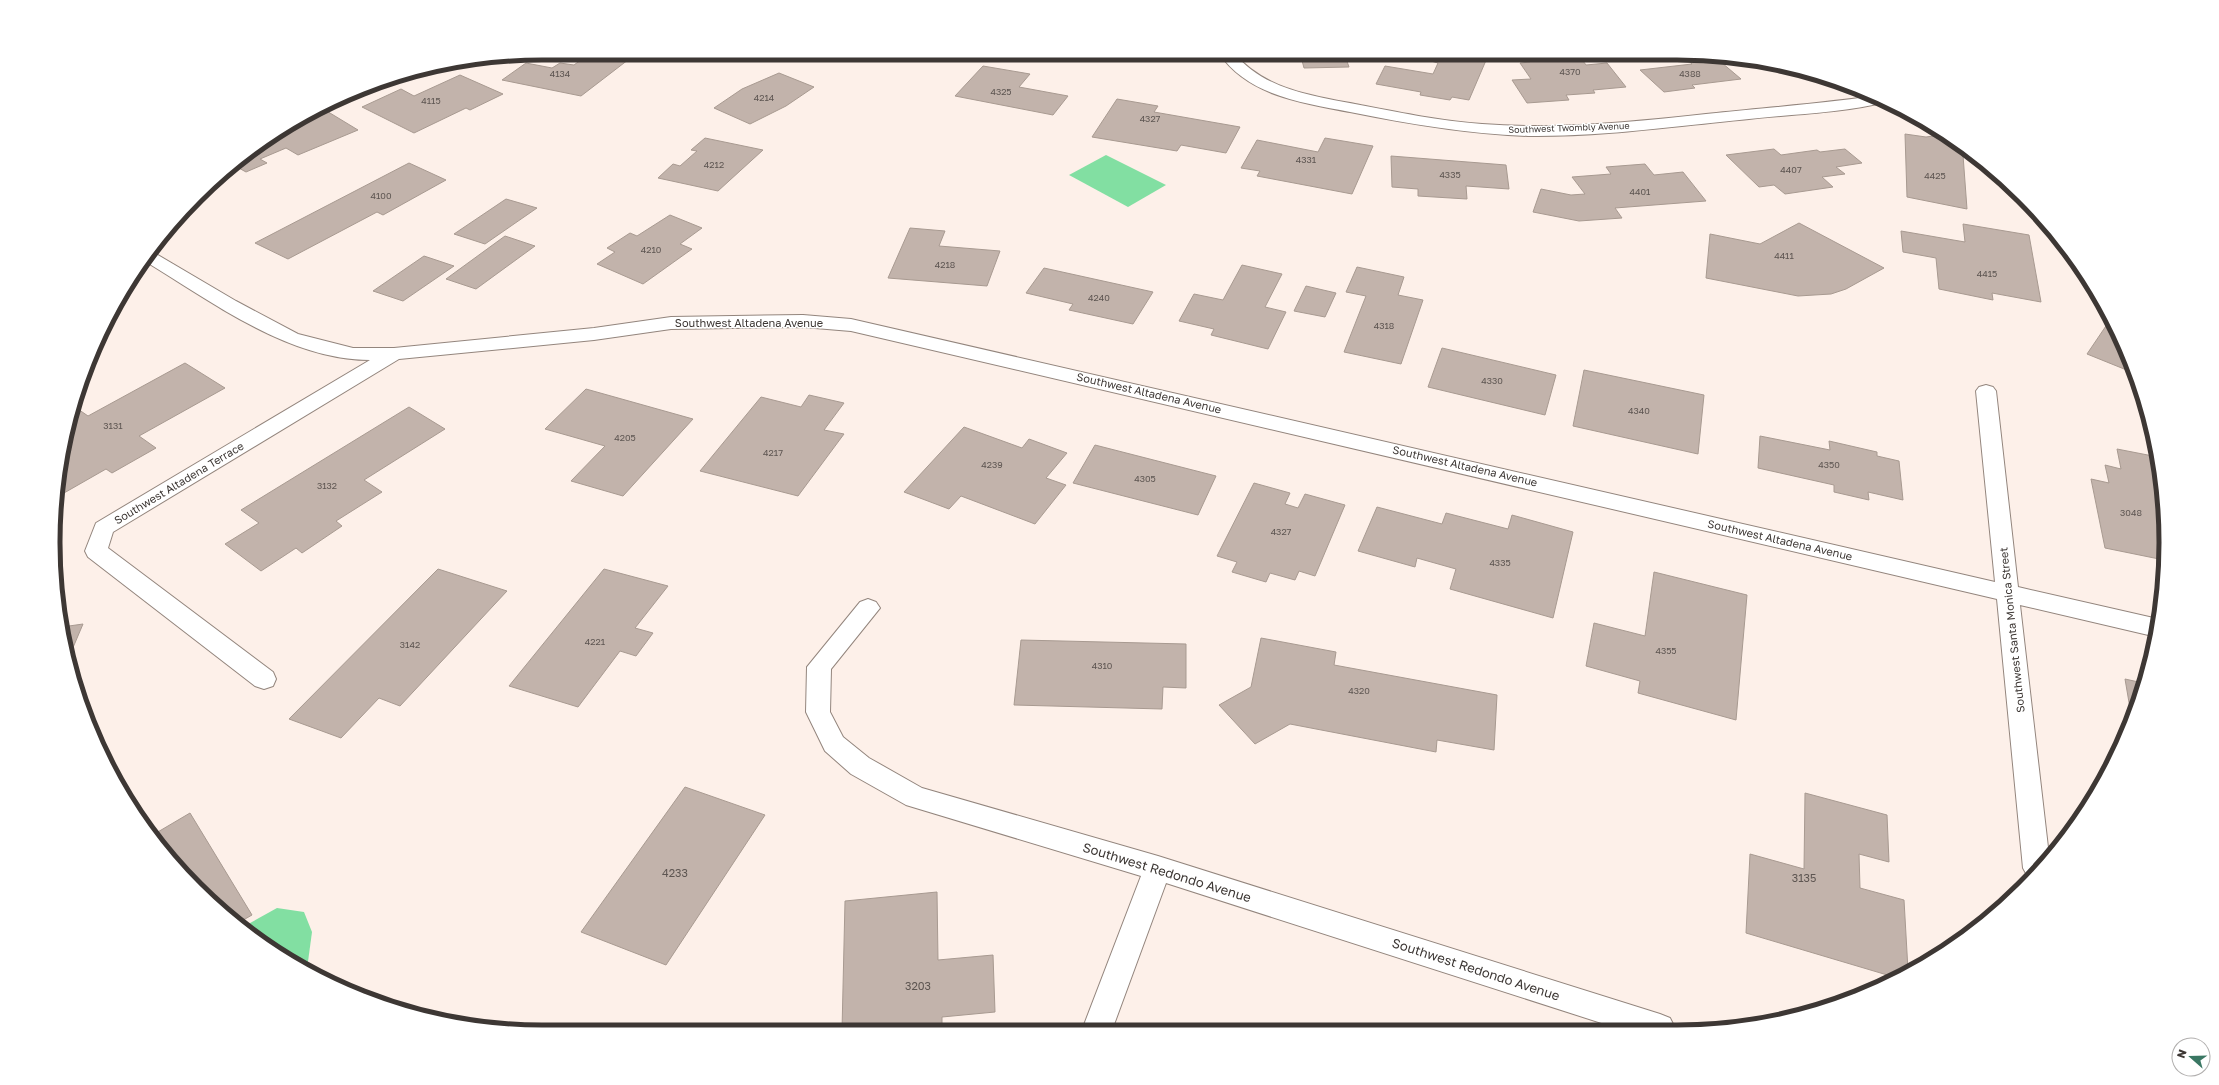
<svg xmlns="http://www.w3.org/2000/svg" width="2219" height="1085" font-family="'Golos Text',sans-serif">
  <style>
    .green { fill: #82dfa2 }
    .building { fill: #c2b3ab; stroke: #a89a91 }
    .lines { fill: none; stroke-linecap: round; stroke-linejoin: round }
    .minor-casing { stroke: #93857d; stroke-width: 2 }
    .minor { fill: #fff; fill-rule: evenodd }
    .labels { text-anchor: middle; stroke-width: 3; stroke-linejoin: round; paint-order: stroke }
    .number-label { font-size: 9px; fill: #5e5652 }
    .far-street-label { font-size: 9px; fill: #3d3734; stroke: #fff }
    .street-label { font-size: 11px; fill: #3d3734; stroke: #fff }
    .near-number-label { font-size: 11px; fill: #5e5652 }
    .near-street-label { font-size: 13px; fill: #3d3734; stroke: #fff }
    .rim { fill: none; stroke: #3d3734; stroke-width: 5 }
  </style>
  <rect width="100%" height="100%" fill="#fdf0e9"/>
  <g class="green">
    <path d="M1106 155 1166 185 1128 207 1069 175Z"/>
    <path d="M277 908 304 912 312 932 307 969 270 949 243 927Z"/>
  </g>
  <g class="building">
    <path d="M590 53H637L581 96 502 80 526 63 552 68 560 63 574 65Z"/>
    <path d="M1057 53H1159L1157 60Z"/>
    <path d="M1300 53H1344L1349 67 1304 68Z"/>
    <path d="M1435 53H1457L1487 58 1469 100 1452 97 1450 100 1420 95 1421 92 1376 84 1385 66 1433 74 1438 63 1431 61Z"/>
    <path d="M1523 53H1577L1586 65 1607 63 1626 87 1593 90 1595 93 1566 95 1569 100 1527 103 1512 80 1531 79 1520 63 1530 62Z"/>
    <path d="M1680 53 1715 57 1741 79 1692 85 1695 88 1664 92 1640 70 1692 64Z"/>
    <path d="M1765 62H1772L1799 71 1778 73Z"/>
    <path d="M983 66 1030 74 1019 87 1068 96 1053 115 955 96Z"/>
    <path d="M779 73 814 87 786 106 750 124 714 108 742 89Z"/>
    <path d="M460 75 503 94 470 110 466 108 414 133 362 107 401 89 414 96Z"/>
    <path d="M1117 99 1158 106 1154 112 1240 127 1226 153 1181 145 1177 151 1092 137Z"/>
    <path d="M325 110 358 130 298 155 286 148 260 159 267 163 246 172 237 167 224 173 244 154 298 118 304 116 307 117Z"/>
    <path d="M1905 134 1926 137 1946 134 1971 154 1963 155 1967 209 1907 197Z"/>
    <path d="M705 138 763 150 718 191 658 178 673 164 680 166 697 151 691 150Z"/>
    <path d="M1325 138 1373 146 1352 194 1257 176 1260 171 1241 168 1257 140 1318 152Z"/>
    <path d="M1774 149 1781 155 1817 150 1820 152 1845 149 1862 163 1836 167 1845 174 1822 177 1833 187 1785 194 1774 185 1759 187 1726 155Z"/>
    <path d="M1391 156 1506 165 1509 189 1466 186 1467 199 1418 196V189L1392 187Z"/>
    <path d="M409 163 446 180 383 215 377 212 288 259 255 243Z"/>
    <path d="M1645 164 1654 175 1683 172 1706 201 1615 208 1622 218 1579 221 1533 212 1541 189 1571 195 1585 194 1572 177 1611 174 1606 167Z"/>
    <path d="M506 199 537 208 485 244 454 234Z"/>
    <path d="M670 215 702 228 680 244 692 249 643 284 597 264 615 252 607 248 630 233 637 236Z"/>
    <path d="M1799 223 1884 268 1846 289 1831 294 1798 296 1706 278 1710 234 1760 244Z"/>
    <path d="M1963 224 2029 235 2041 302 1992 293 1993 300 1939 289 1936 258 1903 252 1901 231 1965 242Z"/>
    <path d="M910 228 945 231 939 246 1000 251 987 286 888 278Z"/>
    <path d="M505 236 535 246 476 289 446 279Z"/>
    <path d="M424 256 454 266 403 301 373 291Z"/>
    <path d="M1242 265 1282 274 1265 307 1286 312 1268 349 1211 335 1214 329 1179 321 1194 294 1223 300Z"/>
    <path d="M1357 267 1404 277 1398 295 1423 300 1401 364 1344 352 1366 296 1346 292Z"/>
    <path d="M1044 268 1153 292 1133 324 1069 310 1073 304 1026 293Z"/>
    <path d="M1306 286 1336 293 1325 317 1294 311Z"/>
    <path d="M2102 304 2107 314 2097 310Z"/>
    <path d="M2110 320 2129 355 2134 373 2087 354Z"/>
    <path d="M1442 348 1556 375 1545 415 1428 387Z"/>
    <path d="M185 363 225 388 139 436 156 448 112 473 106 469 57 497 62 447 75 407 88 416Z"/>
    <path d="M1584 370 1704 395 1698 454 1573 426Z"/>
    <path d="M586 389 693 419 623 496 571 481 605 446 545 429Z"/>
    <path d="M809 395 844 403 824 430 844 434 798 496 700 471 761 397 801 407Z"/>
    <path d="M409 407 445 429 364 480 382 492 336 521 342 526 302 553 296 548 261 571 225 544 259 523 241 510Z"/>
    <path d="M964 427 1022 448 1029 439 1067 453 1046 478 1066 485 1035 524 961 496 949 509 904 492Z"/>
    <path d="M1760 436 1830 450 1829 441 1877 452V456L1899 461 1903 500 1868 492 1869 500 1834 492V485L1758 468Z"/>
    <path d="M1095 445 1216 476 1198 515 1073 483Z"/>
    <path d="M2117 449 2158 457 2166 543 2164 560 2105 548 2091 479 2109 483 2105 465 2121 469Z"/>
    <path d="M1254 483 1290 493 1285 504 1298 508 1305 494 1345 505 1315 576 1299 571 1295 580 1270 573 1266 582 1232 572 1237 562 1217 556Z"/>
    <path d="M1377 507 1442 524 1446 513 1508 529 1512 515 1573 532 1553 618 1450 589 1456 569 1417 558 1415 567 1358 551Z"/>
    <path d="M438 569 507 591 400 706 379 698 341 738 289 719Z"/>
    <path d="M604 569 668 586 635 628 653 633 636 656 620 651 578 707 509 686Z"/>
    <path d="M1654 572 1747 595 1736 720 1638 693 1640 681 1586 666 1594 623 1645 636Z"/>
    <path d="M83 624 69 657 62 627Z"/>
    <path d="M1261 638 1336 652 1334 665 1497 695 1494 750 1437 740 1436 752 1290 724 1255 744 1219 705 1251 687Z"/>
    <path d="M1021 640 1186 644V688L1163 687 1162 709 1014 705Z"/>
    <path d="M2125 679 2143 683 2132 720Z"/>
    <path d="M685 787 765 815 666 965 581 932Z"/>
    <path d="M1805 793 1887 815 1889 862 1859 854 1860 888 1904 900 1908 970 1894 977 1746 933 1750 854 1804 869Z"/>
    <path d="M190 813 252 915 238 923 197 889 151 836Z"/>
    <path d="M937 892 938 960 993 955 995 1012 942 1017V1031H842L845 901Z"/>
  </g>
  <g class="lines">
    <g class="minor-casing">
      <g id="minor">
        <path d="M1219 53H1234C1263 89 1312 96 1355 104 1397 112 1440 121 1482 124 1557 130 1632 122 1706 114 1762 108 1818 104 1874 96L1886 102C1842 113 1794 114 1749 119 1676 126 1602 137 1528 136 1468 134 1409 124 1350 112 1303 103 1248 96 1219 53Z"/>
        <path d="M151 251 236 301 298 334 353 348H394L594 328 671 317 803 315 851 319 1995 582 1976 391 1979 387 1986 385 1993 387 1996 391 2018 587 2158 619 2157 637 2020 605 2049 856 2028 877 2023 868 1997 599 851 331 803 327 671 329 594 340 399 359 113 532 108 548 273 672 276 679 273 686 264 689 255 686 88 557 85 551 96 523 370 360C288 360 211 301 143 260Z"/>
        <path d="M868 599 876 602 880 608 831 669 830 712 843 737 869 758 922 788 1158 856 1660 1014 1670 1018 1675 1028H1617L1166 883 1112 1030H1082L1141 876 906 805 851 774 825 751 806 712 807 667 860 602Z"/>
      </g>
    </g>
    <use href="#minor" class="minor"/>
  </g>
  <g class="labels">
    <g class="number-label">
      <text x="1570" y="75">4370</text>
      <text x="560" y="77">4134</text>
      <text x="1690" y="77">4388</text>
      <text x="1001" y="95">4325</text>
      <text x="764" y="101">4214</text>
      <text x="431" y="104">4115</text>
      <text x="1150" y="122">4327</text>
      <text x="1306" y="163">4331</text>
      <text x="714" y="168">4212</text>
      <text x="1791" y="173">4407</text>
      <text x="1450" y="178">4335</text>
      <text x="1935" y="179">4425</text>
      <text x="1640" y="195">4401</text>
      <text x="381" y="199">4100</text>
      <text x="651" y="253">4210</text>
      <text x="1784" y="259">4411</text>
      <text x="945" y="268">4218</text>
      <text x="1987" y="277">4415</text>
      <text x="1099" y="301">4240</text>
      <text x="1384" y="329">4318</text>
      <text x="1492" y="384">4330</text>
      <text x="1639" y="414">4340</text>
      <text x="113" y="429">3131</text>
      <text x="625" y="441">4205</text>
      <text x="773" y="456">4217</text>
      <text x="992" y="468">4239</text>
      <text x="1829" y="468">4350</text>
      <text x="1145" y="482">4305</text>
      <text x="327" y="489">3132</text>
      <text x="2131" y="516">3048</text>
      <text x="1281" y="535">4327</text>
      <text x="1500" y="566">4335</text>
      <text x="595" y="645">4221</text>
      <text x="410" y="648">3142</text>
      <text x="1666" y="654">4355</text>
      <text x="1102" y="669">4310</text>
      <text x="1359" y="694">4320</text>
    </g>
    <g class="far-street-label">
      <text transform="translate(1569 128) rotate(-2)" y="3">Southwest Twombly Avenue</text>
    </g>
    <g class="street-label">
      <text x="749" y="327">Southwest Altadena Avenue</text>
      <text transform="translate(1149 393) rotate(13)" y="4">Southwest Altadena Avenue</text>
      <text transform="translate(1465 466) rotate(13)" y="4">Southwest Altadena Avenue</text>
      <text transform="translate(179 483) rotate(-31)" y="4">Southwest Altadena Terrace</text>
      <text transform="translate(1780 540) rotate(13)" y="4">Southwest Altadena Avenue</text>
      <text transform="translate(2012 630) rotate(-96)" y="4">Southwest Santa Monica Street</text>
    </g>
    <g class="near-number-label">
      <text x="675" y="877">4233</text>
      <text x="1804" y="882">3135</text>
      <text x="918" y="990">3203</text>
    </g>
    <g class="near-street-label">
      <text transform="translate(1167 872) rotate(17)" y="5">Southwest Redondo Avenue</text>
      <text transform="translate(1476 969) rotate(18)" y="5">Southwest Redondo Avenue</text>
    </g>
  </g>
  <path d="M0 0H2219V1085H0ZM542 60H1677A482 482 0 0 1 2159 542V543A482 482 0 0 1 1677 1025H542A482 482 0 0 1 60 543V542A482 482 0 0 1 542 60Z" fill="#fff" fill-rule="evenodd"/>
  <path class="rim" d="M542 60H1677A482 482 0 0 1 2159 542V543A482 482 0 0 1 1677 1025H542A482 482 0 0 1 60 543V542A482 482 0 0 1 542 60Z"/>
  <g transform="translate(2191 1057) rotate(290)"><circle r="19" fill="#ffffff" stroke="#b1afae"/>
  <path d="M0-3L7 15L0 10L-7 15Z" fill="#3a7763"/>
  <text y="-6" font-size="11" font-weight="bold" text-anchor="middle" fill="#3d3734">N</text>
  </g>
</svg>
